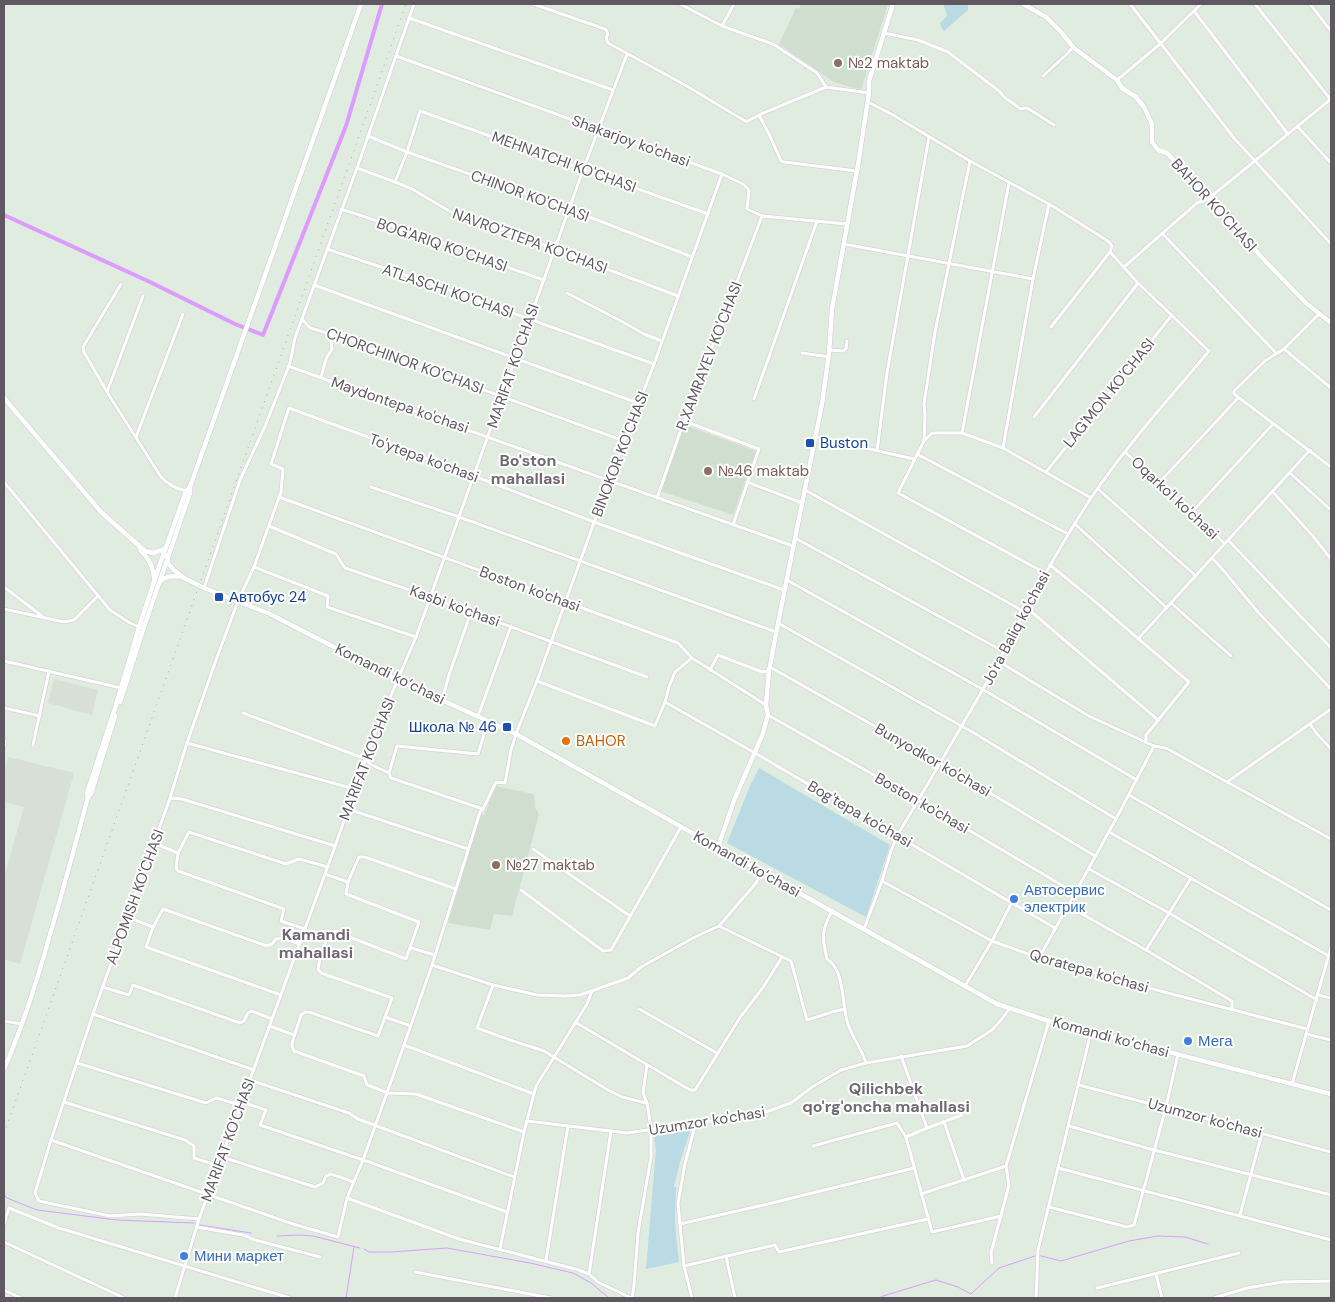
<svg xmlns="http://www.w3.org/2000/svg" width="1335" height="1302" font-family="'DM Sans',sans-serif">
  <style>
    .industrial { fill: #d7dfd7 }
    .education { fill: #d0ded0 }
    .green { fill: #badbe4 }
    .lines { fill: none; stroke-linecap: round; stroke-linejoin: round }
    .stream { stroke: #dc9cff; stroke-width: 1 }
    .canal { stroke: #dc9cff; stroke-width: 4 }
    .street-casing { stroke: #d9d2d9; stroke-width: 4.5 }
    .secondary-casing { stroke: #d2cad4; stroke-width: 5.5 }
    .street { stroke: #fff; stroke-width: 3 }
    .secondary { stroke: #fff; stroke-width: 4.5 }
    .rail { stroke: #aaa9ab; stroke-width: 1; stroke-dasharray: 1 6; stroke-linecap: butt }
    .education-dot { fill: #8d6e63; stroke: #fff; stroke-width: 2 }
    .transit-dot { fill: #1a4fb4; stroke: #fff; stroke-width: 2 }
    .food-dot { fill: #e8710a; stroke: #fff; stroke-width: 2 }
    .shop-dot { fill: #3f7fe0; stroke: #fff; stroke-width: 2 }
    .labels { text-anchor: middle; stroke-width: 4; stroke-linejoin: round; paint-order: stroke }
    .education-label { font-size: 15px; fill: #785e54; stroke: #fff; text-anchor: start }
    .street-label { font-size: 15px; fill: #5f5861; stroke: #fff }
    .transit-label { font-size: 15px; fill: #164399; stroke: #fff; text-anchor: start }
    .food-label { font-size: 15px; fill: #c56008; stroke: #fff; text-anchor: start }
    .shop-label { font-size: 15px; fill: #366cbe; stroke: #fff; text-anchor: start }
    .neighbourhood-label { font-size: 16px; font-weight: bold; fill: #706973; stroke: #fff }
  </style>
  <rect width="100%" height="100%" fill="#dfecdf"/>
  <g class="industrial">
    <path d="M54 679 98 690 92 715 48 703Z"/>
    <path d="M8 757 74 773 20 964 4 959V878L24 807 4 802V774Z"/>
  </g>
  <g class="education">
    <path d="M801 4H888L861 90 834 82 779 44 796 8 799 9Z"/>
    <path d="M685 425 756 451 733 515 660 491Z"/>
    <path d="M495 786 534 794 535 808 539 814 512 916 494 914 490 930 448 923 481 814 485 815Z"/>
  </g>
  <g class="green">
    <path d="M944 4H968V10L944 31 941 27 940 23 947 16 944 6Z"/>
    <path d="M759 768 890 845 866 917 727 843 750 786Z"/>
    <path d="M692 1126 680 1162 674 1187H676L675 1224 679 1262 646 1269 656 1149 653 1131Z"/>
  </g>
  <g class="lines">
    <g class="stream">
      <path d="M4 1195 7 1198 37 1210 117 1220 194 1223"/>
      <path d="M200 1225 251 1233"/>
      <path d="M277 1236 300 1235 313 1236 360 1248"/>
      <path d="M364 1249 369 1252H391L447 1248 530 1263 573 1273 591 1283 609 1298"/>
      <path d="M1041 1256 1061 1261 1129 1241 1158 1236 1185 1237 1208 1244"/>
      <path d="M346 1298 354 1247"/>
      <path d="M880 1298 883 1296 936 1280 958 1287 971 1294 999 1268 1035 1256"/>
    </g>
    <path class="canal" d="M4 215 150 282 235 324 263 335 346 126 382 4"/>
    <g class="street-casing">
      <g id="street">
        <path d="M533 4 605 29C609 32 608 34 606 38L608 43 685 85 745 121H748L759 115 826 87 869 93"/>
        <path d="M680 4 722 26 773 44 817 73 826 87"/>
        <path d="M1130 4 1234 138 1331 244"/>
        <path d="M1255 4 1331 100"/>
        <path d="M1310 4 1331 31"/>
        <path d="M1194 11 1288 134"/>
        <path d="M409 18 613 90"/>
        <path d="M722 26 734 4"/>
        <path d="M884 33 918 40 948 52 999 91 1004 97 1021 109 1025 108 1029 109 1054 125"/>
        <path d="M396 56 722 174 743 184 749 190 747 209 762 216 847 224"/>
        <path d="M1043 76 1067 54 1073 47"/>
        <path d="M1117 80 1160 44 1201 4"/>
        <path d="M868 102 893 115 970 161 1049 204 1108 241 1112 246 1110 252 1051 327"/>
        <path d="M759 115 770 136 781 161 784 162 857 171"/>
        <path d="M1298 127 1331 163"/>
        <path d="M368 136 407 152 569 209 692 257"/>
        <path d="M357 168 395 182 412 189 456 215 493 226 678 296"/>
        <path d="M395 182 407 152 420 111 708 214"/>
        <path d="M341 209 492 259 507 267 544 280"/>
        <path d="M1163 234 1276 353"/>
        <path d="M844 244 1033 279 1003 448"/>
        <path d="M327 249 435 285 654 364"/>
        <path d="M1124 267 1197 203 1208 199 1331 99"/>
        <path d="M1033 279 1049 204"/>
        <path d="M121 284 83 347 84 352 107 392 161 477C169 485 175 488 186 491"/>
        <path d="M314 285 638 403"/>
        <path d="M567 293 621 321 644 334 662 341"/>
        <path d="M1319 314 1284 349 1265 361 1234 391V394L1331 467"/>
        <path d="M302 319 310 328 349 339 363 346 624 441"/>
        <path d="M1284 349 1331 388"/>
        <path d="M830 350 843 351 846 349 847 341"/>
        <path d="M802 353 829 357"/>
        <path d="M288 366 793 546"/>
        <path d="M321 377 326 359 332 349 331 341 333 334"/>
        <path d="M107 392 143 296"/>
        <path d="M754 399 817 221"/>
        <path d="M1034 417 1138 283"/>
        <path d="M684 421 759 449 733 525"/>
        <path d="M962 433 1009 183"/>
        <path d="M136 437 183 314"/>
        <path d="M816 437 914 459"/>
        <path d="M924 441 925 416 924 404 935 332 970 161"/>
        <path d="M877 451 887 373 929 137"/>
        <path d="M1125 452 1192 512 1225 544"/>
        <path d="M917 454 1068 534"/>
        <path d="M1046 472 1172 315"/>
        <path d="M1290 473 1331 510"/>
        <path d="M4 482 110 610 130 623 139 627"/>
        <path d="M747 482 802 503"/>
        <path d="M1159 483 1238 398"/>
        <path d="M371 487 459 517 776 632"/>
        <path d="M1098 489 1196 576"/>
        <path d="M805 490 1025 612"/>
        <path d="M1272 491 1312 535 1331 559"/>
        <path d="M279 497 678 643 692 658 766 705"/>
        <path d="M657 498 684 421 762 216"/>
        <path d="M1192 512 1273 424"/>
        <path d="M1075 524 1167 608"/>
        <path d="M269 526 336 554 345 568 430 597 647 677"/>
        <path d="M795 538 1003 651"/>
        <path d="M1228 540 1331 648"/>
        <path d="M1212 558 1224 571 1257 611 1331 689"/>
        <path d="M1050 565 1092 599 1189 682 1146 735V742"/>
        <path d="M254 567 328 596 327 607 416 637"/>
        <path d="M1045 573 898 493 924 441 932 433H962L1003 448 1091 498"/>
        <path d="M787 580 989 693 1137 780"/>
        <path d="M4 587 42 616"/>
        <path d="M204 588 240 480 266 424 290 363 295 338 357 168 414 4"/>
        <path d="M1171 603 1231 656"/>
        <path d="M1027 608 1158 720"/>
        <path d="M4 609 64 622 74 620 98 596"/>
        <path d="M778 623 974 733 1116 819"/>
        <path d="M1138 639 1310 450"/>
        <path d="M4 661 121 688"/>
        <path d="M998 661 1089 716 1154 746 1166 748 1227 782 1331 709"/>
        <path d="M770 667 940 763 1095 856"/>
        <path d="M710 670 718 655 762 672 769 671"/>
        <path d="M537 681 655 726 665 702 669 687 675 672 692 658"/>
        <path d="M442 700 449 675 471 612"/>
        <path d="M665 702 755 753 1055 928"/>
        <path d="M4 708 40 716"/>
        <path d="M243 713 366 759 370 764 389 773 391 778 483 809"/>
        <path d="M768 715 918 800 1075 893"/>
        <path d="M478 716 511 626"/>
        <path d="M1310 724 1317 734 1331 749"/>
        <path d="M187 743 355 789"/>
        <path d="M33 745 49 671"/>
        <path d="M4 747 5 741"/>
        <path d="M389 773 397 746 478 754 488 721"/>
        <path d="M1227 782 1331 839"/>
        <path d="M1129 795 1331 910"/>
        <path d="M170 798 182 799 335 846"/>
        <path d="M348 809 468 849"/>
        <path d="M1109 832 1329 956"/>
        <path d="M154 843 178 853"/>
        <path d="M533 849 630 916"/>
        <path d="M1089 869 1169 913 1317 1000"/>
        <path d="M325 874 348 882"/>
        <path d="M882 881 992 941 1039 958 1164 992 1307 1029"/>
        <path d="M456 889 365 857H359L348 882 346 894 419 922 406 959 334 931C324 939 320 957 318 969L321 973 392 998 378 1036 309 1012H305L301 1015 292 1043V1047L294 1051 364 1076 367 1085 388 1093 416 1094 524 1132"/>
        <path d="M521 890 603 951 611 950 681 827"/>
        <path d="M1068 906 1146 950 1232 1001V1010"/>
        <path d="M832 911C821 931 822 938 827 959 846 971 841 1005 848 1024 852 1037 862 1049 866 1063"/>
        <path d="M127 917 153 927 163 909 267 946 272 944 276 939 282 938 300 944"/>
        <path d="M719 926 791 961 807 1020 832 1012 845 1009"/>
        <path d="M153 927 146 947 281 995"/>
        <path d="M305 929 281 921 284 909 178 871 176 868 178 853 189 832 286 864 299 859 328 867"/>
        <path d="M864 929 882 881 891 851 897 836C926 787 955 738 983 689 1018 625 1051 559 1091 498 1126 446 1169 399 1209 351L1138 283 1110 252"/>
        <path d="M411 948 435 955"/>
        <path d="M297 950 320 958"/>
        <path d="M1146 950 1191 878"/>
        <path d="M1039 958 1116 819 1154 746"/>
        <path d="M432 965 493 985 537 995 565 996 580 995 628 978 641 967 695 937 719 926 756 883 762 872"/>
        <path d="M493 985 477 1028 513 1041 544 1051 608 1090 622 1097 646 1103"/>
        <path d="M965 986 992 941 1012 902"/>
        <path d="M102 987 129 995 133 985 240 1023 244 1021 248 1013 252 1011 272 1019"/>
        <path d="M1318 995 1331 998"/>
        <path d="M639 1009 717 1053"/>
        <path d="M93 1014 254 1070"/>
        <path d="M385 1017 411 1026"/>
        <path d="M4 1021 22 1024"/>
        <path d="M575 1022 690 1090H695L739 1019 764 986 782 957"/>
        <path d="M270 1026 294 1035"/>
        <path d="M1306 1034 1331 1040"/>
        <path d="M404 1045 534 1094"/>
        <path d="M901 1056 927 1128"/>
        <path d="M77 1063 206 1103 216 1098 241 1105"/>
        <path d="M250 1080 349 1113 358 1119 514 1177"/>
        <path d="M1292 1084 1331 947"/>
        <path d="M1079 1085 1331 1152"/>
        <path d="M64 1102 185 1140 194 1146V1158L219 1166"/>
        <path d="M242 1102 266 1110 260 1125 369 1162 507 1212"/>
        <path d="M527 1121 627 1133 760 1114 791 1103 812 1087 841 1070 866 1063 967 1046 992 1030 1002 1019 1009 1009"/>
        <path d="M944 1122 964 1180"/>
        <path d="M1069 1126 1154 1150 1331 1195"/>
        <path d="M906 1137 927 1128 962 1115"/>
        <path d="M51 1140 293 1224 338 1237 347 1198 363 1160 404 1045 432 965 480 812 483 809 496 782 505 783 511 750 516 734 537 681 609 481 654 364 722 174"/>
        <path d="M813 1146 897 1123 906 1137 932 1232 1001 1216"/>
        <path d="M222 1157 315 1187 323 1183 326 1176 331 1174 354 1182"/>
        <path d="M1058 1168 1331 1240"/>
        <path d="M921 1194 1006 1166"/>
        <path d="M347 1198 459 1239 579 1270 589 1274 598 1282 631 1298"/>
        <path d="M1049 1207 1127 1227 1134 1225 1166 1107 1178 1054"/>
        <path d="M1240 1215 1262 1133"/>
        <path d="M199 1219 140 1214 110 1216 39 1201 35 1193 51 1140 93 1014 170 798 187 743 216 660 238 601 254 567 281 492 283 469 271 464 289 408 474 476 594 522 784 590"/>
        <path d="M4 1224 9 1208 59 1228 290 1298"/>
        <path d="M680 1224 768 1204 914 1168"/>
        <path d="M197 1227 243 1235 255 1240 320 1257"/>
        <path d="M4 1242 124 1298"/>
        <path d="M500 1249 524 1132 536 1086 587 1004 592 991"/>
        <path d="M726 1256 735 1298"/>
        <path d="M546 1260 568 1126"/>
        <path d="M992 1263 991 1253 1009 1185 1006 1166 1049 1021"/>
        <path d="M684 1266 775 1245 779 1252 928 1219"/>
        <path d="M415 1272 551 1298"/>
        <path d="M589 1274 611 1131"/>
        <path d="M1156 1274 1162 1298"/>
        <path d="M1097 1288 1239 1253"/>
        <path d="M4 1290 21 1298"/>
        <path d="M175 1298 199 1219 333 852 376 730 416 637 583 170 627 54"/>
        <path d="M632 1298 634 1286 638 1233 651 1157V1128L647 1103 643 1093 647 1065"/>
        <path d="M692 1298 684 1266 678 1203 685 1164 696 1122"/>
        <path d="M1036 1298 1038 1250 1091 1032"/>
        <path d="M1214 1298 1247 1288 1283 1282 1331 1281"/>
      </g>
    </g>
    <g class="secondary-casing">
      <g id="secondary">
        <path d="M1023 4 1046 17 1061 32 1074 48 1117 80 1122 88 1136 97 1144 107 1152 124V142L1158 150 1167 153 1267 263 1306 303 1331 323"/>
        <path d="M4 398 102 513 145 551 153 553 165 549"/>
        <path d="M140 550C149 559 153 566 154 578"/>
        <path d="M167 556 168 563 174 570 184 578 204 588 270 614 398 680 516 734 997 1004 1049 1021 1331 1094"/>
        <path d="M160 582C167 575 174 576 183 577"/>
        <path d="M120 702 143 630 190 493V487"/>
        <path d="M88 797 91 794 115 716"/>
        <path d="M718 847 735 798 762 736 768 715 766 705 769 671 778 623 822 404 829 353 832 309 858 165 869 93V81L893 4"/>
        <path d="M4 1069C24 1024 38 978 51 931 64 887 76 842 88 797L87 793 116 705 139 627 159 567 186 491 190 487 361 4"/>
      </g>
    </g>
    <use href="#street" class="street"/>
    <use href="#secondary" class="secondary"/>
    <path class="rail" d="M4 1134 406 4"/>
  </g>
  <g class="education-dot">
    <circle cx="838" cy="63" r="5"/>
    <circle cx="708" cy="471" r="5"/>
    <circle cx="496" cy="865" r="5"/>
  </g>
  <g class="transit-dot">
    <rect x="805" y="438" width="10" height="10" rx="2.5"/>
    <rect x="214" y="592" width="10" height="10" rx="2.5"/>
    <rect x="502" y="722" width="10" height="10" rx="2.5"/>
  </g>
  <circle class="food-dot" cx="566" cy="741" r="5"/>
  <g class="shop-dot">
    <circle cx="1014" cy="899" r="5"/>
    <circle cx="1188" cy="1041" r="5"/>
    <circle cx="184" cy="1256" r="5"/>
  </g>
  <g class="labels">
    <g class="education-label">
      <text x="848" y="68">№2 maktab</text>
      <text x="718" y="476">№46 maktab</text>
      <text x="506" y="870">№27 maktab</text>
    </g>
    <g class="street-label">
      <text transform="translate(631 141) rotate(20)" y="5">Shakarjoy ko'chasi</text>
      <text transform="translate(564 162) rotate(20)" y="5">MEHNATCHI KO'CHASI</text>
      <text transform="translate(530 196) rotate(20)" y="5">CHINOR KO'CHASI</text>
      <text transform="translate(1214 205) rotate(48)" y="5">BAHOR KO'CHASI</text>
      <text transform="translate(530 241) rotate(20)" y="5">NAVRO'ZTEPA KO'CHASI</text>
      <text transform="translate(442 245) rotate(19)" y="5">BOG'ARIQ KO'CHASI</text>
      <text transform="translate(448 291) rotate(19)" y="5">ATLASCHI KO'CHASI</text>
      <text transform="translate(709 356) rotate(-69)" y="5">R.XAMRAYEV KO'CHASI</text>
      <text transform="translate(405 361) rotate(20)" y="5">CHORCHINOR KO'CHASI</text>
      <text transform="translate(513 366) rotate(-71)" y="5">MA'RIFAT KO'CHASI</text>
      <text transform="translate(1109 393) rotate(-51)" y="5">LAG'MON KO'CHASI</text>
      <text transform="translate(400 405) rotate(19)" y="5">Maydontepa ko'chasi</text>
      <text transform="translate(620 454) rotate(-69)" y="5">BINOKOR KO'CHASI</text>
      <text transform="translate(424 458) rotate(20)" y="5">To'ytepa ko'chasi</text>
      <text transform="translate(1175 498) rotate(43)" y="5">Oqarko'l ko'chasi</text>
      <text transform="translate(530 589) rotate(20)" y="5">Boston ko'chasi</text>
      <text transform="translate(455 606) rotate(20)" y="5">Kasbi ko'chasi</text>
      <text transform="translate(1016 628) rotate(-62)" y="5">Jo'ra Baliq ko'chasi</text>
      <text transform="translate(390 674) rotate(26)" y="5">Komandi ko‘chasi</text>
      <text transform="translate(367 759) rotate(-69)" y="5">MA'RIFAT KO'CHASI</text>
      <text transform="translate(933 760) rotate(30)" y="5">Bunyodkor ko'chasi</text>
      <text transform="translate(922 803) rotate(30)" y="5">Boston ko'chasi</text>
      <text transform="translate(860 814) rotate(30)" y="5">Bog'tepa ko'chasi</text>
      <text transform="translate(747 864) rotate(29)" y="5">Komandi ko‘chasi</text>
      <text transform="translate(135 897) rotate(-70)" y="5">ALPOMISH KO'CHASI</text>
      <text transform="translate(1089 971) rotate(16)" y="5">Qoratepa ko'chasi</text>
      <text transform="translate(1111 1037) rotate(15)" y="5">Komandi ko‘chasi</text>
      <text transform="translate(1205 1118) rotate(15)" y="5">Uzumzor ko'chasi</text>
      <text transform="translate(707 1121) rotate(-9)" y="5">Uzumzor ko'chasi</text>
      <text transform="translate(228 1140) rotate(-70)" y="5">MA'RIFAT KO'CHASI</text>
    </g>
    <g class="transit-label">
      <text x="820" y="448">Buston</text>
      <text x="229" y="602">Автобус 24</text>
      <text x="497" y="732" text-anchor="end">Школа № 46</text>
    </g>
    <g class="food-label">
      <text x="576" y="746">BAHOR</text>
    </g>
    <g class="shop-label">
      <text x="1024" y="895">Автосервис<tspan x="1024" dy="17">электрик</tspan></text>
      <text x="1198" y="1046">Мега</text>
      <text x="194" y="1261">Мини маркет</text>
    </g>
    <g class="neighbourhood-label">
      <text x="528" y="466">Bo'ston<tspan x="528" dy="18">mahallasi</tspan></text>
      <text x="316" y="940">Kamandi<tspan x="316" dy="18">mahallasi</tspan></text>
      <text x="886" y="1094">Qilichbek<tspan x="886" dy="18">qo'rg'oncha mahallasi</tspan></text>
    </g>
  </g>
  <rect width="1335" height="1302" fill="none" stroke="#5f5861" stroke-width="10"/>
</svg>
